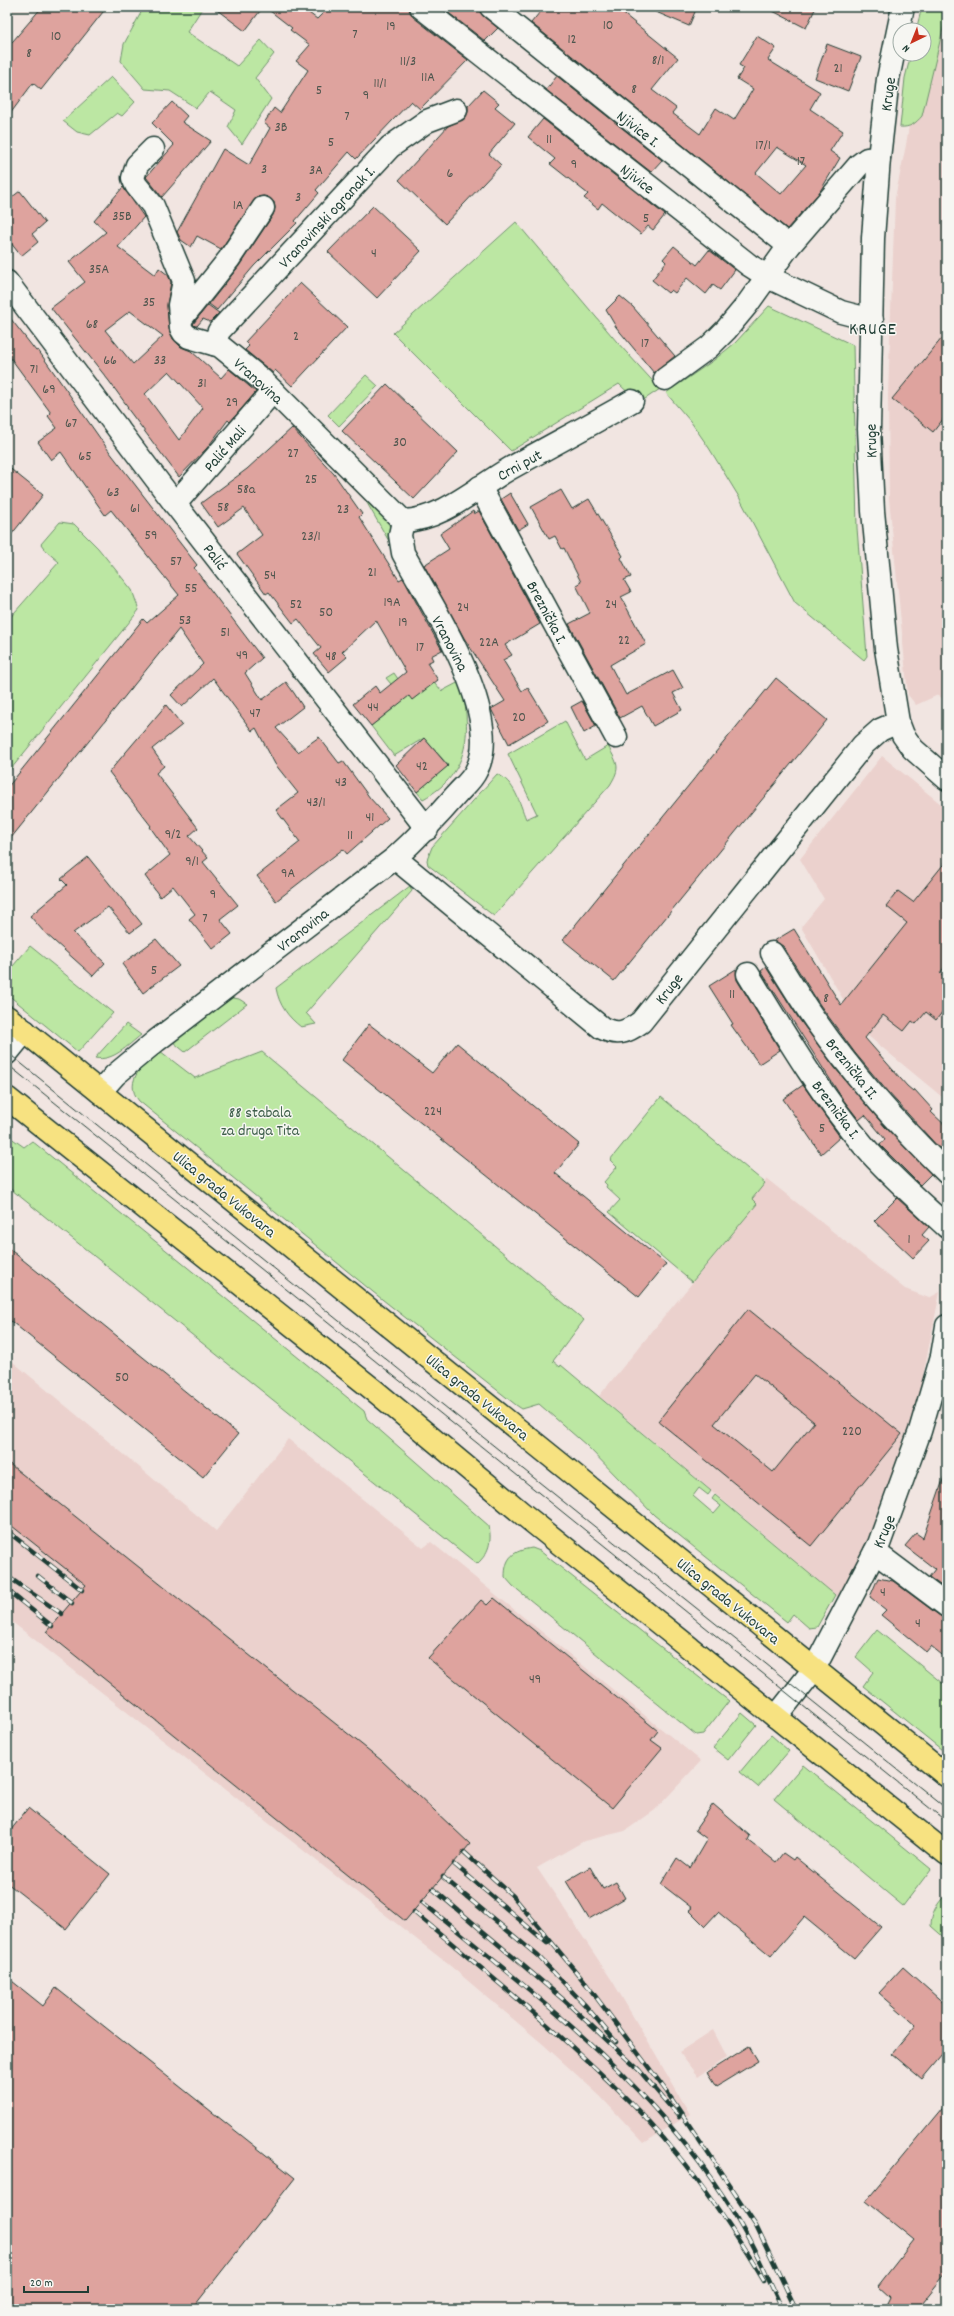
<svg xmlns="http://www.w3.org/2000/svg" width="954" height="2316" font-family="Dekko,sans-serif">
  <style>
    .built { fill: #ebd1cd }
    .green { fill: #bce7a3; stroke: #6e926c }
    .building { fill: #dea39e; stroke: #1f3d34; fill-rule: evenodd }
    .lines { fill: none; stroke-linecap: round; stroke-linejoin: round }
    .minor-casing { stroke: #1f3d34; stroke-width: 25 }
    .major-casing { stroke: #1f3d34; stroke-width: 25 }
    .minor { stroke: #f6f6f2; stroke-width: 22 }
    .major { stroke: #f7e281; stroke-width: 22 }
    .tram { stroke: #1f3d34; stroke-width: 1 }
    .rail-casing { stroke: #1f3d34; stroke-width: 4.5 }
    .rail { stroke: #f6f6f2; stroke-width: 3; stroke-dasharray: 9; stroke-linecap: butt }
    .labels { text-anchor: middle; stroke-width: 3; stroke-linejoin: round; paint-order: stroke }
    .number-label { font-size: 14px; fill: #4f564e }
    .street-label { font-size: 16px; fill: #1f3d34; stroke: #f6f6f2 }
    .park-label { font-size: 16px; fill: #3e5f4a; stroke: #f6f6f2 }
    .quarter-label { font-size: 18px; letter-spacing: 1px; fill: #1f3d34; stroke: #f6f6f2 }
  </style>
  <rect width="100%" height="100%" fill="#f1e5e1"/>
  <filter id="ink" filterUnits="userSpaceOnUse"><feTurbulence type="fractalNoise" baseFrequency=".025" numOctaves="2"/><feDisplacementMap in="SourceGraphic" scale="8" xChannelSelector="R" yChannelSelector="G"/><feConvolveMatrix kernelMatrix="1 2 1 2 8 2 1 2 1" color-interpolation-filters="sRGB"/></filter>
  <g filter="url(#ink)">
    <g class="built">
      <path d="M947 7V703L938 695 916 705 908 695 889 498 888 395 895 198 906 145 920 54H924V30Z"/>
      <path d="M882 756 947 809V1101L861 1030 801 927 824 899 800 859Z"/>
      <path d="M767 1179 905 1289 929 1298 940 1292 916 1410 863 1553 840 1599 599 1396 757 1204 751 1199Z"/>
      <path d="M7 1357 216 1531 288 1439 423 1548 431 1542 701 1761 655 1810 625 1831 584 1841 537 1868 613 1982 690 2114 644 2143 600 2096 544 2045 448 1964 7 1618Z"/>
      <path d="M713 2030 727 2057 698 2077 679 2052Z"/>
    </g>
    <g class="green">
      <path d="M144 7H203L187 32 237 66 261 40 274 54 255 78 271 99 242 144 228 127 236 110 210 92 196 108 170 91 145 89 121 61 124 44Z"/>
      <path d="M922 7H947V12L922 116C916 123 910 128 900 127L905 78 911 54H924V30H916Z"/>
      <path d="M111 77 135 102 122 116 117 113 90 135 77 132 63 121Z"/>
      <path d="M516 222 617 342 660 389 639 403 619 384 511 451 393 333Z"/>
      <path d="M769 306 853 345 857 528 867 656 864 660 795 603 739 497 709 448 691 422 666 393 714 360 735 343Z"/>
      <path d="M366 375 378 386 339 426 328 415Z"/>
      <path d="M355 482 388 519 393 543H390Z"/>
      <path d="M60 522 74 524 98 548 132 590 139 610 7 774V621L59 562 46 551 41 544Z"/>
      <path d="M394 673 398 679 434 682 442 691 461 681C471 729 472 773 423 799L417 792 448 765 424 738 394 756 371 726 393 709 400 695 386 678Z"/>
      <path d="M565 721 585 760 608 746C618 765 621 767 610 785L494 916 428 865 427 860 432 847 497 774C515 782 519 802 526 819L537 814 508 754Z"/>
      <path d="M410 886 412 891 306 1013 316 1024 301 1027C288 1017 279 1005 276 988Z"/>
      <path d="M30 946 113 1013 78 1052 7 994V973Z"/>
      <path d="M228 997 239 999 247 1004 185 1052 173 1042Z"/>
      <path d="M126 1024 141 1035C128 1045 113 1062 95 1058Z"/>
      <path d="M160 1051 195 1078 262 1052 584 1320 553 1361 560 1367 561 1365 711 1491 708 1495 699 1488 693 1496 714 1514 721 1506 712 1499 715 1495 835 1595 817 1627 809 1628 793 1614 787 1622 654 1515 586 1445 539 1404 522 1409 516 1405 373 1292 139 1101C122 1080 146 1062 160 1051Z"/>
      <path d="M661 1097 765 1183 752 1199 757 1204 692 1282 609 1212 620 1200 606 1187 607 1185 604 1182 617 1167 610 1160Z"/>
      <path d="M7 1135 24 1147 32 1141 364 1411 367 1419 489 1526C492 1542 489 1553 477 1564L7 1186Z"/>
      <path d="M532 1548 540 1551 729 1701 703 1734 696 1735 513 1586 505 1577C505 1557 513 1551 532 1548Z"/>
      <path d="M877 1630 947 1687V1754L863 1686 873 1672 856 1657Z"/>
      <path d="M742 1713 756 1725 728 1760 713 1748Z"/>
      <path d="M771 1735 789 1751 758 1787 740 1772Z"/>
      <path d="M803 1765 931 1869 903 1906 774 1799Z"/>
      <path d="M947 1894V1940L931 1926C931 1913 937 1903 947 1894Z"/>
    </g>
    <g class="building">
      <path d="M42 7H107L41 90 33 83 7 118V48Z"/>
      <path d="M213 7H263L245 31Z"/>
      <path d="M265 7H301L317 19 329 7H409L413 17 468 60 420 109 411 101 356 159 349 152 316 190 319 193 295 221 297 223 254 266 217 310 209 304 239 266 273 215 275 208 274 202 264 196 257 197 221 249 197 236 191 247 181 240 177 232 223 149 249 165 270 128 264 123 274 108 280 113 308 70 296 61 310 45 290 30 292 28Z"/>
      <path d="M441 7H479L483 16 498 28 485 41Z"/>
      <path d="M544 7H615L678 58 652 90 676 108 672 113 700 134 716 108 734 120 753 89 737 79 744 68 739 65 757 36 776 48 768 60 820 92 810 109 843 131 830 151 840 158 819 193 787 229 531 23ZM777 147 806 165 781 194 756 173Z"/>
      <path d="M644 7H697L689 26Z"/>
      <path d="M765 7H816L806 28Z"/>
      <path d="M827 44 861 57 848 91 815 78Z"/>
      <path d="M557 76 662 160 651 172 546 90Z"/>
      <path d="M483 90 499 103 495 107 515 123 489 154 501 165 445 224 399 180 448 126 465 118 468 112V106Z"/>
      <path d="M172 102 187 116 182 122 211 141 162 197 146 177 174 145 152 123Z"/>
      <path d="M543 119 665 215 653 230 648 226 641 234 602 203 598 209 584 198 588 194 550 164 555 159 528 137Z"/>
      <path d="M123 187 144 217 118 247 155 275 159 268 168 275 171 282 167 306 169 329 173 339 181 347 191 351 221 378 229 369 256 392 230 422 228 420 207 448 179 477 127 408 128 407 109 381 51 308 85 282 69 262 106 232 94 221ZM130 311 163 336 133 364 105 330ZM169 371 203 408 179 440 145 394Z"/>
      <path d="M20 191 45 223 32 234 38 242 21 256 7 238V201Z"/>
      <path d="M373 206 421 251 377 298 328 252Z"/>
      <path d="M674 246 697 265 709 250 735 270 720 290 713 285 706 294 687 278 675 293 671 290 668 293 652 280 666 262 663 259Z"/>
      <path d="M300 283 347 327 292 386 275 370 273 373 245 350 249 346 245 342Z"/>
      <path d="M620 296 633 307 675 356 654 373 616 327 606 310Z"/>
      <path d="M208 305 219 313 210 322 203 319 197 326H195L193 324Z"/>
      <path d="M7 314 36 351 38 350 109 451 197 565 194 568 262 658 245 673 262 700 286 682 294 693 303 707 276 728 298 752 319 737 339 763 343 761 370 798 388 818 347 854 343 849 276 901 257 876 300 842 276 810 298 793 275 764 256 728 252 731 213 678 182 707 171 695 203 664 179 629 7 843V788L143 619 147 623 179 595 111 510 105 515 61 452 51 460 38 442 57 428 48 416 51 413 7 353Z"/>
      <path d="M947 332V414L933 432 892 399Z"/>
      <path d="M387 384 458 452 414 499 342 431Z"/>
      <path d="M292 428 334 474 362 514 359 517 399 580 403 578 442 650 431 656 433 660 427 663 438 680 412 700 409 696 371 726 353 704 375 686 380 693 406 672 376 620 342 652 347 657 329 672 314 654 321 648 298 619 293 623 269 592 266 594 237 554 262 535 244 508 218 527 201 503 247 469Z"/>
      <path d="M7 466 43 495 7 540Z"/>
      <path d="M561 490 572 509 589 499 623 556 621 558 631 577 624 580 631 592 621 597 646 644 610 665 626 695 673 670 683 688 673 693 682 710 653 726 642 706 620 718 569 624 590 613 576 585 581 582 564 548 562 549 555 536 549 539 531 507Z"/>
      <path d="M510 493 528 524 518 530 501 499Z"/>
      <path d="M473 511 474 514 479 511 540 624 505 645 512 655 503 660 522 691 528 688 548 721 509 744 491 709 505 701 464 638 424 565 449 549 440 534Z"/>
      <path d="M776 678 827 720 614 981 563 940Z"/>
      <path d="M582 701 596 726 584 733 571 707Z"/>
      <path d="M166 705 182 725 152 749 164 766 156 773 198 828 189 836 208 858 203 862 238 905 220 919 232 934 213 949 189 919 195 914 173 886 160 897 145 876 170 855 150 827 151 826 109 772Z"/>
      <path d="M424 738 448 766 417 792 396 765Z"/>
      <path d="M88 857 142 924 130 933 108 907 73 933 105 963 93 976 44 932 30 916 67 885 61 879Z"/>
      <path d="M947 860V964L940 973 947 979V1006L936 1020 926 1012 916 1024 912 1021 904 1031 883 1015 865 1038 907 1086 913 1091 914 1089 933 1110 931 1112 947 1127V1140L939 1148 887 1091 855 1053 820 1005 783 946 774 941 794 929 841 1005 907 923 886 906 898 891 913 902Z"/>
      <path d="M156 939 179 966 143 993 122 964Z"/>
      <path d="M766 967 799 1019 835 1068 885 1127 931 1174 920 1185 880 1145 885 1139 865 1115 859 1120 842 1098 761 971Z"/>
      <path d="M736 969 737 980 780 1050 759 1064 731 1025 733 1024 709 986Z"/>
      <path d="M369 1024 432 1073 457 1043 579 1144 555 1173 666 1264 639 1297 342 1060Z"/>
      <path d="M803 1085 840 1137 821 1154 783 1099Z"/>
      <path d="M897 1198 929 1227 922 1235 929 1241 913 1258 874 1221Z"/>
      <path d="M7 1247 238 1434 203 1477 7 1318Z"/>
      <path d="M748 1309 902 1434 811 1546 658 1421ZM755 1374 814 1422 773 1472 714 1424Z"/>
      <path d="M7 1462 381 1760 470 1844 405 1921 46 1632 86 1585 7 1522Z"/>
      <path d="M944 1477H947V1590L929 1577 935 1569 905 1546 916 1533 923 1538Z"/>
      <path d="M878 1578 893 1581 940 1616 947 1618V1659L931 1646 926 1652 881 1615 886 1610 870 1597Z"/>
      <path d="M494 1598 658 1731 651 1740 662 1748 612 1808 428 1658 481 1600 487 1605Z"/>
      <path d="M713 1804 750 1836 748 1840 776 1862 783 1853 793 1860 795 1857 881 1927 854 1958 804 1917 771 1956 718 1912 705 1926 689 1910 692 1908 661 1884 677 1858 690 1868 707 1839 695 1830Z"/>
      <path d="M28 1808 110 1874 66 1929 7 1883V1835Z"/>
      <path d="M590 1867 603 1889 616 1882 625 1898 589 1919 566 1881Z"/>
      <path d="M903 1967 947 2006V2049L922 2079 892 2054 916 2025 879 1993Z"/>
      <path d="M7 1977 43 2006 56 1988 295 2178 192 2309H7Z"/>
      <path d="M749 2046 758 2061 717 2086 708 2072Z"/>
      <path d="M947 2103V2272L917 2309H884L890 2297 878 2286 914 2240 866 2201Z"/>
    </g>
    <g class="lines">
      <g class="minor-casing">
        <g id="minor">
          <path d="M421 7 749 265 768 277 841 312 872 320"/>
          <path d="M491 7 789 246"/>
          <path d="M903 7 888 79 879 158 873 238 869 429 873 511 886 649 898 722 903 735 913 749 947 779"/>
          <path d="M153 149 137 165 133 178 136 185 153 206 184 281 179 305 181 328 184 333 189 337 220 346 262 380 403 521"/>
          <path d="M7 282 175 504 427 829"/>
          <path d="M181 319 229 259 263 208"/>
          <path d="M214 344 219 331 390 147 427 121 456 110"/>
          <path d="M665 379 709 347 726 330 746 306 789 246 859 165 867 159 879 158"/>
          <path d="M480 487 616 737"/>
          <path d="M175 504 273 391"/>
          <path d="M403 521C442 520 476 488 509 469 550 446 592 424 632 401"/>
          <path d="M395 858 602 1028C618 1036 627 1032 641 1022L863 745 880 730 898 722"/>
          <path d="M772 953C787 976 800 999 815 1020 853 1075 899 1126 947 1173"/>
          <path d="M748 974C784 1033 819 1093 864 1146 889 1175 919 1201 947 1227"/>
          <path d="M7 1053 25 1031"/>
          <path d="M100 1092 115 1075 156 1041 395 858C417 838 437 817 457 794 463 787 472 780 476 771 506 716 430 603 403 553L400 535 403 521"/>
          <path d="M875 1552 947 1606"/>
          <path d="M776 1717 814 1669 879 1544 920 1431 942 1356 947 1326"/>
        </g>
      </g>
      <g class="major-casing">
        <g id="major">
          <path d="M7 1017 947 1776"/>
          <path d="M7 1098 375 1391 524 1515 947 1854"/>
        </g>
      </g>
      <use href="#minor" class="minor"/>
      <use href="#major" class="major"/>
      <g class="tram">
        <path d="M7 1052 423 1389 947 1809"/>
        <path d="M7 1064 947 1822"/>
      </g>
      <g class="rail-casing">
        <g id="rail">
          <path d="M7 1531 82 1590"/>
          <path d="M7 1576 62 1614"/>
          <path d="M38 1576 72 1603"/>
          <path d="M7 1590 52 1626"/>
          <path d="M464 1852 513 1896 587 1985 667 2092 756 2225 796 2309"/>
          <path d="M454 1864 547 1943"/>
          <path d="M443 1877 538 1956 585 2005 616 2042"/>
          <path d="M433 1889 565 2001 639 2070 679 2117"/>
          <path d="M422 1902C532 1992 646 2078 725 2199 748 2233 765 2271 782 2309"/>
          <path d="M414 1912C487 1973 562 2034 630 2102 682 2154 726 2217 764 2281"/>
        </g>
      </g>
      <use href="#rail" class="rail"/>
    </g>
  </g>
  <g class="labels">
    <g class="number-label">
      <text x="608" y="29">10</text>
      <text x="391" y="30">19</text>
      <text x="355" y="38">7</text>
      <text x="56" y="40">10</text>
      <text x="572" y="43">12</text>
      <text x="29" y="57">8</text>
      <text x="658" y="64">8/1</text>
      <text x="408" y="65">11/3</text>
      <text x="838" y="72">21</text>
      <text x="428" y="81">11A</text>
      <text x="380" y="87">11/1</text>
      <text x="634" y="93">8</text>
      <text x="319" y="94">5</text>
      <text x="366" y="99">9</text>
      <text x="347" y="120">7</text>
      <text x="281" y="131">3B</text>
      <text x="549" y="143">11</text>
      <text x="331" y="146">5</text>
      <text x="763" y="149">17/1</text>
      <text x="801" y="165">17</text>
      <text x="574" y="168">9</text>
      <text x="264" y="173">3</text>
      <text x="316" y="174">3A</text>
      <text x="450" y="177">6</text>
      <text x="298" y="201">3</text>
      <text x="238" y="209">1A</text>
      <text x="122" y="220">35B</text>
      <text x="646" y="222">5</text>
      <text x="374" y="257">4</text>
      <text x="99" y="273">35A</text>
      <text x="149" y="306">35</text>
      <text x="92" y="328">68</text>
      <text x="296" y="340">2</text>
      <text x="645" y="347">17</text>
      <text x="110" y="364">66</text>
      <text x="160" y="364">33</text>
      <text x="34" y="373">71</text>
      <text x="202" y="387">31</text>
      <text x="49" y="393">69</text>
      <text x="232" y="406">29</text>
      <text x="71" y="427">67</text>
      <text x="400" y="446">30</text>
      <text x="293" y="457">27</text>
      <text x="85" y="460">65</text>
      <text x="311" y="483">25</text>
      <text x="246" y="493">58a</text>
      <text x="113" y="496">63</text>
      <text x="223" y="511">58</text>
      <text x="135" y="512">61</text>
      <text x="343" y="513">23</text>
      <text x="151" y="539">59</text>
      <text x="311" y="540">23/1</text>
      <text x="176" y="565">57</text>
      <text x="372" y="576">21</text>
      <text x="270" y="579">54</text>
      <text x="191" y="592">55</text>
      <text x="392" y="606">19A</text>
      <text x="296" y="608">52</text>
      <text x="611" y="608">24</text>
      <text x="463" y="611">24</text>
      <text x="326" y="616">50</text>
      <text x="185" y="624">53</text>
      <text x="403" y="626">19</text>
      <text x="225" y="636">51</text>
      <text x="624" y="644">22</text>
      <text x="489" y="646">22A</text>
      <text x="420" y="651">17</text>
      <text x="242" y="659">49</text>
      <text x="331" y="660">48</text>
      <text x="373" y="711">44</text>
      <text x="255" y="717">47</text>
      <text x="519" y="721">20</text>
      <text x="422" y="770">42</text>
      <text x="341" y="786">43</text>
      <text x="316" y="806">43/1</text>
      <text x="370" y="821">41</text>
      <text x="173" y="838">9/2</text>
      <text x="350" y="839">11</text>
      <text x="192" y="865">9/1</text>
      <text x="288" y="877">9A</text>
      <text x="213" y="898">9</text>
      <text x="205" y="922">7</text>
      <text x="154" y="974">5</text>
      <text x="732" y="998">11</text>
      <text x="826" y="1002">8</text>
      <text x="433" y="1115">224</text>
      <text x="822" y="1132">5</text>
      <text x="909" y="1243">1</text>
      <text x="122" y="1381">50</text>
      <text x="852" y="1435">220</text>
      <text x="883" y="1596">4</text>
      <text x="918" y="1627">4</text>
      <text x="535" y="1683">49</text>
    </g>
    <g class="street-label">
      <text transform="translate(887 94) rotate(-82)" y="6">Kruge</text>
      <text transform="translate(639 128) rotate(38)" y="6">Njivice I.</text>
      <text transform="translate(638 178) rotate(38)" y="6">Njivice</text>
      <text transform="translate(326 216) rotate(-47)" y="6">Vranovinski ogranak I.</text>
      <text transform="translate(259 380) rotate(42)" y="6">Vranovina</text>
      <text transform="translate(870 441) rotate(-91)" y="6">Kruge</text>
      <text transform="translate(224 448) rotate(-49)" y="6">Palić Mali</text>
      <text transform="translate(519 464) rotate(-29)" y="6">Crni put</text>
      <text transform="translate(216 556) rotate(52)" y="6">Palić</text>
      <text transform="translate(548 612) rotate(62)" y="6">Breznička I.</text>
      <text transform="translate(451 643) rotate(62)" y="6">Vranovina</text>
      <text transform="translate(302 929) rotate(-38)" y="6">Vranovina</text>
      <text transform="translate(668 988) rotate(-52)" y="6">Kruge</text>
      <text transform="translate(853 1068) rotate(51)" y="6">Breznička II.</text>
      <text transform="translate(837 1109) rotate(53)" y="6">Breznička I.</text>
      <text transform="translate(225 1193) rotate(39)" y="6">Ulica grada Vukovara</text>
      <text transform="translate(478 1396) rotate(39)" y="6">Ulica grada Vukovara</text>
      <text transform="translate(883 1531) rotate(-67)" y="6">Kruge</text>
      <text transform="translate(729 1600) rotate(39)" y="6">Ulica grada Vukovara</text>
    </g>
    <g class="park-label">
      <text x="260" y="1117">88 stabala<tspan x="260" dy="18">za druga Tita</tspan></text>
    </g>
    <g class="quarter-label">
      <text x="873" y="334">KRUGE</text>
    </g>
  </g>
  <rect width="954" height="2316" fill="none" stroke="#f6f6f2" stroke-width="24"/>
  <rect x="12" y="12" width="930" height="2292" fill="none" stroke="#1f3d34" stroke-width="1.5" filter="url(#ink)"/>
  <g transform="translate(912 42) rotate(223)"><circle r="19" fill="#f6f6f2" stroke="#a0aca6"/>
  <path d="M0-3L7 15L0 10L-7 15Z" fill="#c8321e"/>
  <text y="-6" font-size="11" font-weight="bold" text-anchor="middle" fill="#1f3d34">N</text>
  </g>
  <path d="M24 2286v6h64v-6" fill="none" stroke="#1f3d34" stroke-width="2"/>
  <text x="30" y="2286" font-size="12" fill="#1f3d34" stroke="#f6f6f2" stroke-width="3" paint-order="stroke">20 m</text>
</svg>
